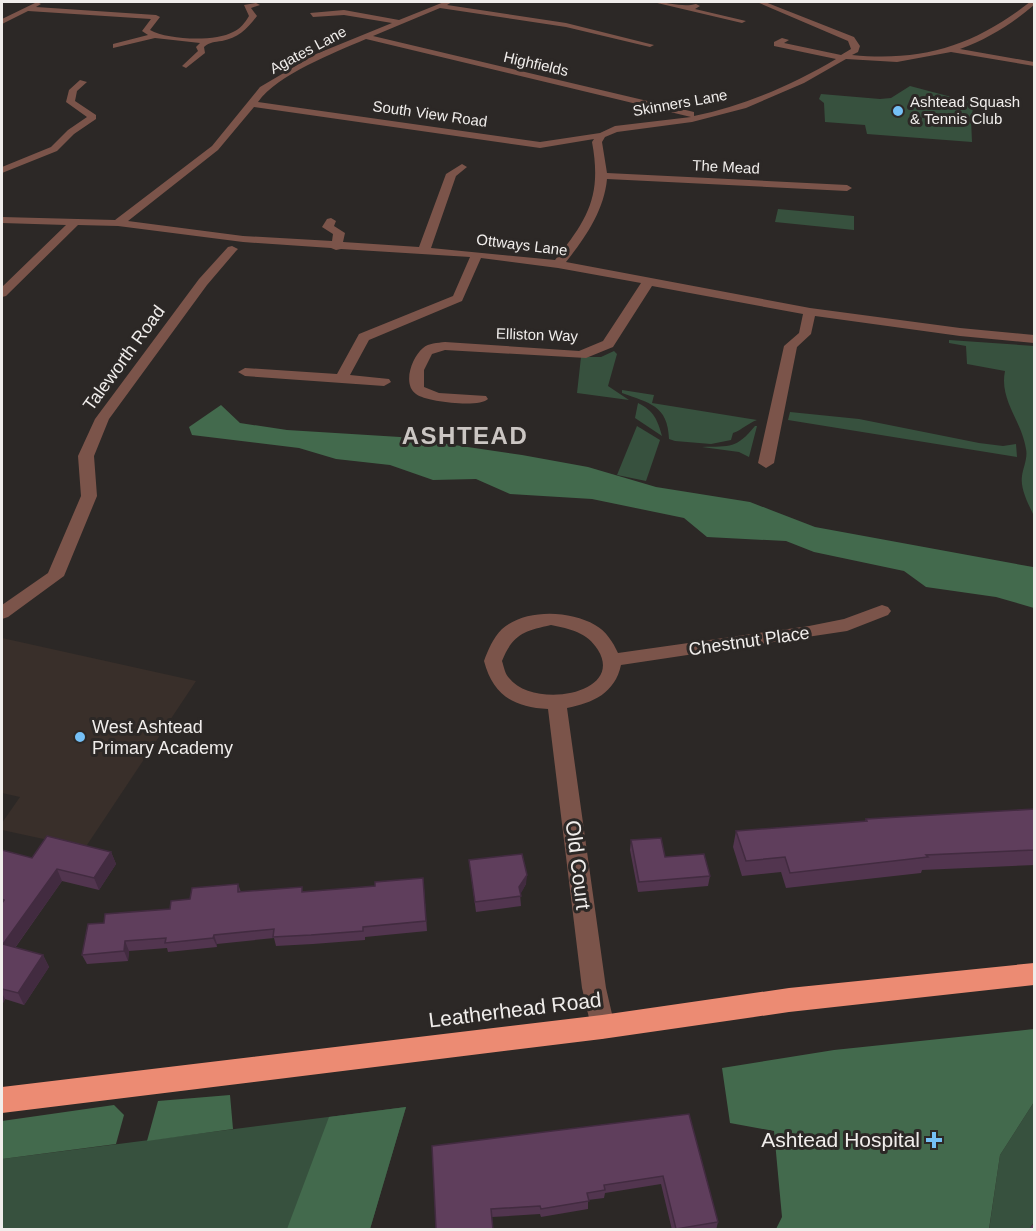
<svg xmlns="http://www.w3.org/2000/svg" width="1036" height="1231" font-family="Helvetica,sans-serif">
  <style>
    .built { fill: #392f2a }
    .green { fill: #37513e }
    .forest { fill: #436a4d }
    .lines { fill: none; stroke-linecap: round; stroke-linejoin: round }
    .minor { fill: #7b544a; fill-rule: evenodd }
    .highway { fill: #ec8b73; fill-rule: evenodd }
    .wall { fill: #52354f }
    .shaded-wall { fill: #422b40 }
    .building { fill: #5f3e5c; stroke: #422b40; stroke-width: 1.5 }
    .poi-dot { fill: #75c0f6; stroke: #2c2826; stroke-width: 2 }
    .labels { text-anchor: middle; stroke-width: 6; stroke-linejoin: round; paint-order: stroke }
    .far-street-label { font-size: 15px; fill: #f0edeb; stroke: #2c2826 }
    .far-poi-label { font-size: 15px; fill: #f0edeb; stroke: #2c2826; text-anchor: start }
    .street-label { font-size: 18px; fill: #f0edeb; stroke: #2c2826 }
    .poi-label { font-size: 18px; fill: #f0edeb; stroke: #2c2826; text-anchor: start }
    .near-street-label { font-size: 21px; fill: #f0edeb; stroke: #2c2826 }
    .near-poi-label { font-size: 21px; fill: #f0edeb; stroke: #2c2826; text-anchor: end }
    .district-label { font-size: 24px; font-weight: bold; letter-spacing: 1.5px; fill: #cbc6c3; stroke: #2c2826 }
  </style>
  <rect width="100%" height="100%" fill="#2c2826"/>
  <path class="built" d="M2 638 196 681 85 848 2 830V823L20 797 2 793Z"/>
  <g class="green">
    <path d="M910 86 974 103 971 119 972 142 867 134 865 125 825 122 824 103 819 99 821 94 880 99 891 98Z"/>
    <path d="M778 209 854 216V230L775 222Z"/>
    <path d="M949 340 1034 346V516C1029 505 1020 489 1022 476 1023 468 1028 458 1026 449 1022 421 999 400 1005 371L967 364 966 346 949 343Z"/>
    <path d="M614 351 617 354 608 386 629 400 577 393 581 357H601Z"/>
    <path d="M622 390 654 395 652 403 757 420C748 423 742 430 733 433L731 440 711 444 675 441 669 439C668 405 649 403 622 393Z"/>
    <path d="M638 403C654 411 657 419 662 436L635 418Z"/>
    <path d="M790 412 859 419 979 443 1003 446 1016 444 1017 457 788 420Z"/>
    <path d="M637 426 660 440 646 481 617 475Z"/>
    <path d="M755 426H757L749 457 739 452 702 447C731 446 736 449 755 426Z"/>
    <path d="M1034 1102V1222L1030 1228 1031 1229 989 1230 1000 1155Z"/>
    <path d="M406 1107 370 1229H2V1159Z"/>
  </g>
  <g class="forest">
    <path d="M221 405 240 423 287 430 400 437 522 455 588 467 656 487 750 502 815 527 1033 567 1034 608 996 597 926 587 904 571 814 552 786 541 707 537 684 518 592 499 510 494 476 479 433 480 390 465 336 459 299 448 192 435 189 427Z"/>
    <path d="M1034 1029V1102L1000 1155 989 1229H776L782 1217 774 1131 730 1123 722 1068 834 1050Z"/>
    <path d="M230 1095 233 1129 147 1141 158 1101Z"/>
    <path d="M114 1105 124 1115 116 1144 2 1159V1121Z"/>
    <path d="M406 1107 370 1229H287L329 1117Z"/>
  </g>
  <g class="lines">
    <g class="minor">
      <path d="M37 2 41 4 36 7 156 15 160 17 150 30C168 40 215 42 233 32 240 29 245 23 249 16L244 5 256 3 260 5 251 8 257 16C247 29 238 38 222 41 214 42 210 42 204 47L205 53 186 68 182 66 198 51 196 47 200 43 155 38 113 48V44L148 35 142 31 151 19 28 11 2 24V19Z"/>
      <path d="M444 2H452L447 5 566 23 654 45 650 47 566 27 440 8 373 36 694 112V116C744 106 792 85 836 59L774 46V42L782 38 789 40 784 43 841 55 851 49 848 41 757 2H765L854 37 860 46 858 52 852 55C923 62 975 45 1030 2H1034V5C1012 24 988 39 960 49L1034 62V66L951 52 897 62 846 59 804 83 746 108 692 122 617 132 605 137 602 142 607 173 847 185 852 188 847 191 607 179C604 211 585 238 566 262L810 308 960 328 1034 335V343L960 336 815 316 811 334 797 347 774 463 766 468 758 463 784 346 799 333 803 314 652 286 613 347 586 358 445 350 432 354 424 370V387L439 393 486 396 488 399C480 408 426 402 416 394 402 384 412 357 423 348 429 343 437 343 445 342L579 351 603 341 641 283 558 268 481 258 462 301 369 340 350 375 389 379 391 382 384 386 245 376 238 372 245 368 337 374 359 334 453 296 470 257 341 249 336 250 331 248 243 242 118 226 78 225 6 296 2 297V287L66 225 2 223V217L115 220 212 146 260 87 316 54 392 23 344 15 313 17 310 13 344 10 399 20ZM366 39 691 117 615 126 600 133 540 142 258 102C278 74 334 53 366 39ZM254 107 540 148 594 139 592 142C602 196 588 219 555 260L431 248 456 176 467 167 462 164 446 174 419 247 343 242 345 233 334 226 336 221 331 218 327 219 322 227 333 234 332 241 243 236 128 221 218 150Z"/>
      <path d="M653 2C667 1 681 8 696 4L700 6 695 9 746 21 742 23Z"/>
      <path d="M80 80 87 82 77 91 75 101 96 115V119L74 134 57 151 2 173V167L51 147 68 130 87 117 66 102 69 90Z"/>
      <path d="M232 246 238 249 236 251 207 285 109 419 94 456 97 496 64 576 8 617 2 619V605L48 573 81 496 78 456 95 419 199 279 228 247Z"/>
      <path d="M882 605 888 607 891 611 888 615 847 631 621 665C615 693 593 703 567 708L606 988 615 1027 611 1035 602 1039 593 1035 582 988 548 709C513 707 493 695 484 661 488 650 493 638 502 629 525 609 569 610 595 625 606 631 613 642 618 653L809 626 844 619ZM551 625C570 629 587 632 598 650 625 694 534 710 509 678 505 674 504 667 502 661 513 634 524 631 551 625Z"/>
    </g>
    <path class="highway" d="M1034 963V985L789 1012 602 1039 2 1113V1087L602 1015 789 988Z"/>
  </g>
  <g class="wall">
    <path d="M1035 809V865L922 870 921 873 786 888 781 872 742 876 733 847 736 831 865 821 866 819Z"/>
    <path d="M631 840 665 857 710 876 708 886 638 892 630 850Z"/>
    <path d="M2 850 32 858 111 852 116 864 99 890 62 881 15 948 43 955 49 967 24 1005 5 999 2 1005Z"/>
    <path d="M469 860 526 884 520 894 521 906 476 912Z"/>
    <path d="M238 884 241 892 303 891 424 888 427 931 365 937V940L313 944 276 946 274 938 217 944V947L168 952 167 948 129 951 128 961 87 964 82 955 104 923 170 909 190 899Z"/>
    <path d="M689 1114 718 1222 716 1230H672L661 1184 605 1193 604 1198 588 1200V1209L541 1217 540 1214 492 1217 436 1229Z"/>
    <path d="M1035 1222V1230H1031L1030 1228Z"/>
  </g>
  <g class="shaded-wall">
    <path d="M111 852 116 864 99 890 94 878Z"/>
    <path d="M57 869 62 881 9 956 3 944Z"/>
    <path d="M527 875 526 884 519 897V887Z"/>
    <path d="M214 935 217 944V947L213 938Z"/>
    <path d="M125 941 129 951 128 961 124 951Z"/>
    <path d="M43 955 49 967 24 1005 18 993Z"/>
    <path d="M2 993 5 999 2 1005Z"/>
  </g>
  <g class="building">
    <path d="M1035 809V850L926 855 928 857 790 873 785 857 746 861 736 831 867 821 866 819Z"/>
    <path d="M47 836 111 852 94 878 57 869 3 944 43 955 18 993 2 989V903L4 900 2 899V850L32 858Z"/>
    <path d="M661 838 665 857 704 854 710 876 639 882 631 840Z"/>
    <path d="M522 854 527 875 519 887 521 896 475 902 469 860Z"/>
    <path d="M423 878 426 921 363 927V931L311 935 273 937 274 929 214 935 213 938 165 943 166 938 125 941 124 951 82 955 88 924 104 923 105 914 170 909 171 901 190 899 192 888 238 884V892L302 887V892L375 886V882Z"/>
    <path d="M689 1114 718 1222 676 1229 663 1176 604 1185 605 1190 587 1193 589 1201 541 1209 540 1206 491 1209 493 1230H429L436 1229 432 1146Z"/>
  </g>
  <g class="poi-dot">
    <circle cx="898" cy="111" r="6"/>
    <circle cx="80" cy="737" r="6"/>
    <path d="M931 1131h6v6h6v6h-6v6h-6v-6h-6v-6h6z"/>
  </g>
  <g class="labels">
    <g class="far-street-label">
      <text transform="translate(308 50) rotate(-28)" y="5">Agates Lane</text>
      <text transform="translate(536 64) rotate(13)" y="5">Highfields</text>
      <text transform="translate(680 103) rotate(-10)" y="5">Skinners Lane</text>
      <text transform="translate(430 114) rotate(8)" y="5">South View Road</text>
      <text transform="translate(726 167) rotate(3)" y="5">The Mead</text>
      <text transform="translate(522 245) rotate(7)" y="5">Ottways Lane</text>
      <text transform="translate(537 335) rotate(2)" y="5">Elliston Way</text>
    </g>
    <g class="far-poi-label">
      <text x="910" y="107">Ashtead Squash<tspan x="910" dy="17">&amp; Tennis Club</tspan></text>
    </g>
    <g class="street-label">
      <text transform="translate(124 358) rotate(-54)" y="6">Taleworth Road</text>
      <text transform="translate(749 641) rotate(-8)" y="6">Chestnut Place</text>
    </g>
    <g class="poi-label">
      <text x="92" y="733">West Ashtead<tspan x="92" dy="21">Primary Academy</tspan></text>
    </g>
    <g class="near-street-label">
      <text transform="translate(578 865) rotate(83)" y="7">Old Court</text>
      <text transform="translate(515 1010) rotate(-7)" y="7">Leatherhead Road</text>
    </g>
    <g class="near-poi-label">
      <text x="920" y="1147">Ashtead Hospital</text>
    </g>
    <g class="district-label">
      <text x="465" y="444">ASHTEAD</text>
    </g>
  </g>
  <rect width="1036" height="1231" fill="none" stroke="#f0edeb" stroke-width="6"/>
</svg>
